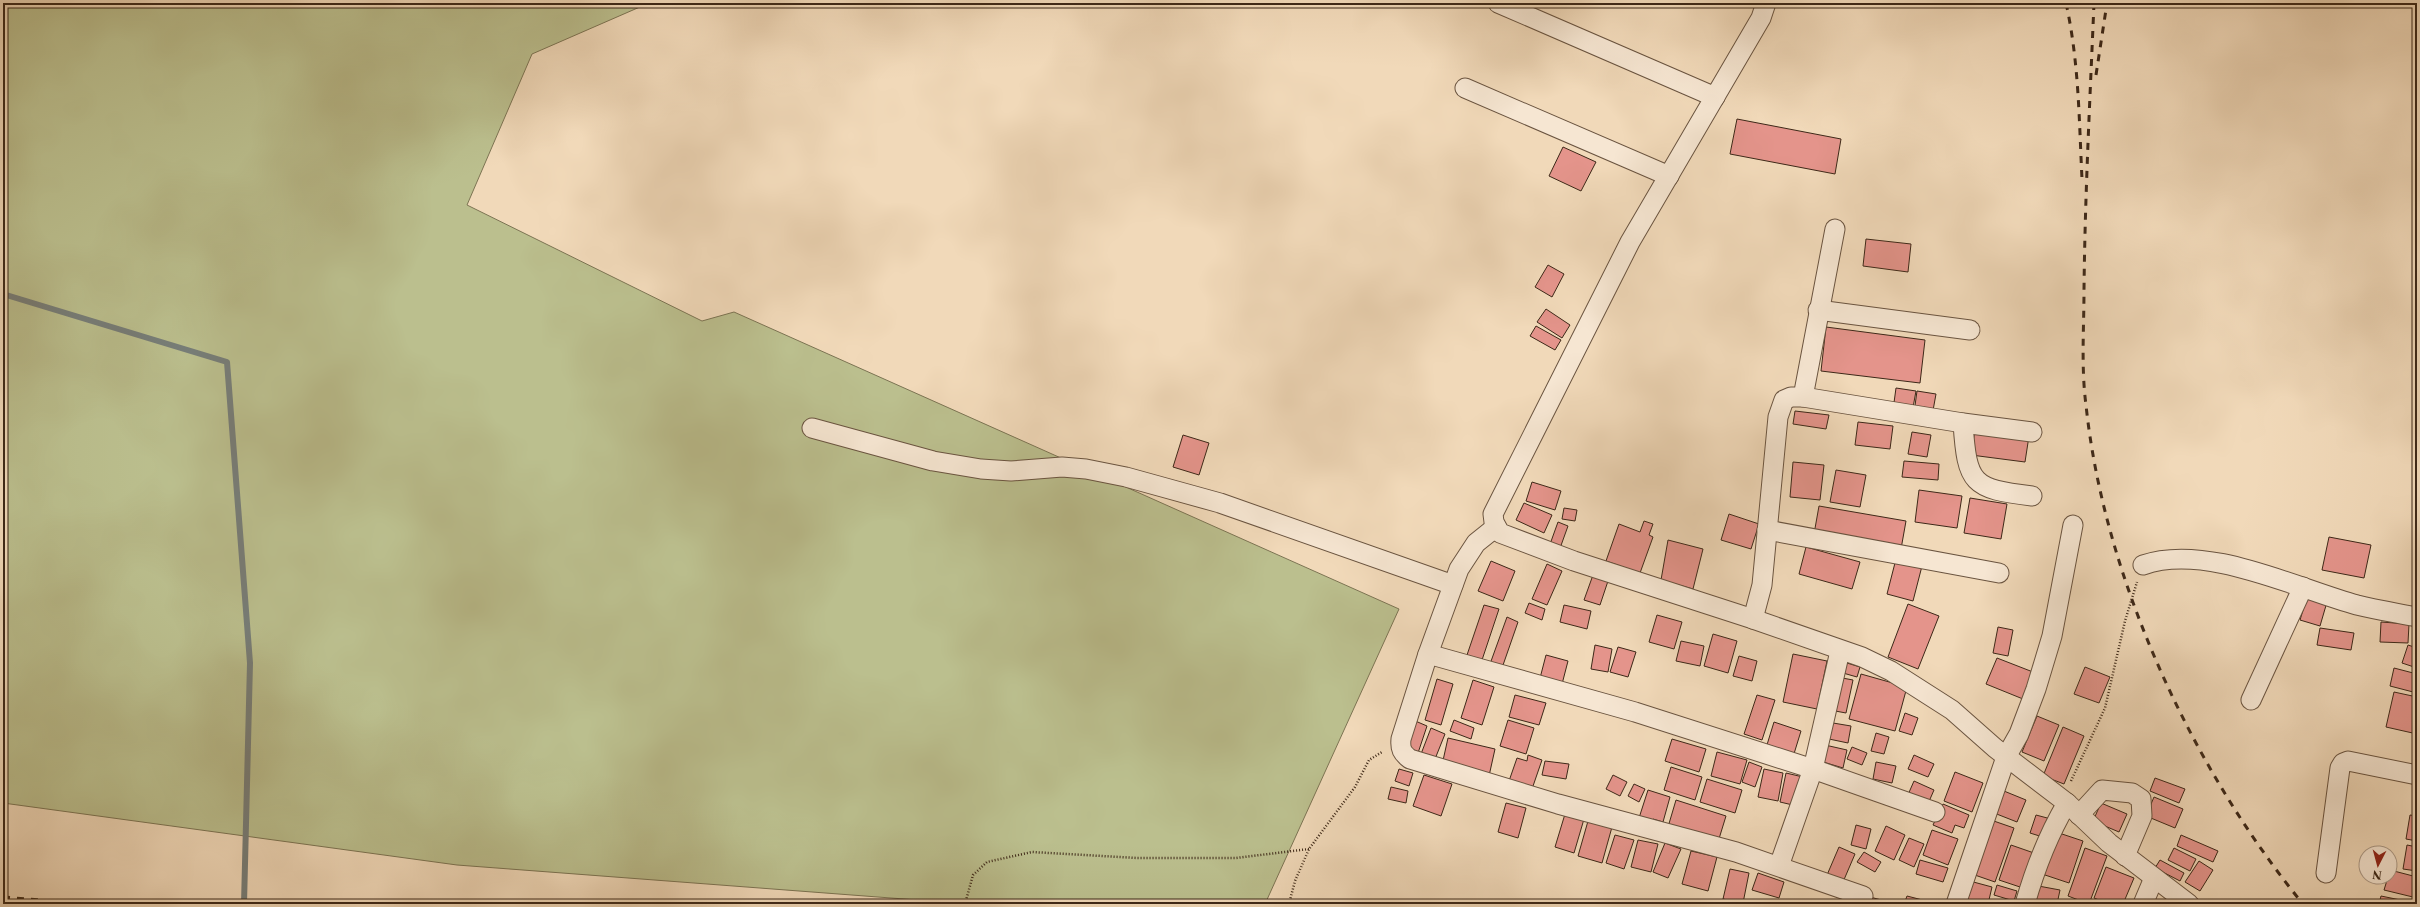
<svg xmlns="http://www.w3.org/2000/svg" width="2420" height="907" font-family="'Libre Caslon Text',serif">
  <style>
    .green { fill: #bbbf8e; stroke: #7c7453 }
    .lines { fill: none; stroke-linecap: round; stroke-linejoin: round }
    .stream { stroke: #777e79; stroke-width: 6 }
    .building { fill: #e4948b; stroke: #3d2818 }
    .street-casing { stroke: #6a5440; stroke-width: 21 }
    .path { stroke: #3d2818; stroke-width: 2.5; stroke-dasharray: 1 2; stroke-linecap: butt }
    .street { stroke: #f6e6d2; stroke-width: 19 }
    .rail { stroke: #3d2818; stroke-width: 3; stroke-dasharray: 7 7; stroke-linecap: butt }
  </style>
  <rect width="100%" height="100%" fill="#f1d9b9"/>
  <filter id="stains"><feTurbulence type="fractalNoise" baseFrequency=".005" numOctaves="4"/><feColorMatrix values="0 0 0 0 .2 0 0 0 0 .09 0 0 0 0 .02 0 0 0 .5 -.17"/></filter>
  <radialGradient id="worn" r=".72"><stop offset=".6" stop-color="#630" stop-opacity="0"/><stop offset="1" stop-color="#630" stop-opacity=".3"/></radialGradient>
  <path class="green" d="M3 3H649L532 54 467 205 702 321 734 312 1399 609 1265 904H970L457 865 3 803Z"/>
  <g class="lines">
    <path class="stream" d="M3 294 227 362 250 663 244 904"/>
  </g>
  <g class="building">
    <path d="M1737 119 1841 139 1835 174 1730 154Z"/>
    <path d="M1563 147 1596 162 1581 191 1549 176Z"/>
    <path d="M1866 239 1911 244 1908 272 1863 266Z"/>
    <path d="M1548 265 1564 274 1552 297 1535 287Z"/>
    <path d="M1546 309 1570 325 1562 338 1537 322Z"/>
    <path d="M1536 326 1561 340 1555 350 1530 336Z"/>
    <path d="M1826 327 1925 340 1920 383 1821 371Z"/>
    <path d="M1896 388 1916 391 1912 413 1893 410Z"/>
    <path d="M1917 391 1936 394 1932 416 1914 413Z"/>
    <path d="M1795 411 1829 415 1826 429 1793 424Z"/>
    <path d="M1858 422 1893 426 1890 449 1855 445Z"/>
    <path d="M1975 429 2029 436 2025 462 1971 455Z"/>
    <path d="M1912 432 1931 435 1927 457 1908 454Z"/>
    <path d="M1183 435 1209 443 1199 475 1173 467Z"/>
    <path d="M1904 461 1939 464 1938 480 1902 477Z"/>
    <path d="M1793 462 1824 465 1820 500 1790 497Z"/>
    <path d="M1836 470 1866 475 1860 507 1830 502Z"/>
    <path d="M1532 482 1561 491 1555 510 1526 501Z"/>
    <path d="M1919 490 1962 496 1957 528 1915 522Z"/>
    <path d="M1970 498 2007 504 2001 539 1964 533Z"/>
    <path d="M1524 503 1552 515 1544 533 1516 520Z"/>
    <path d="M1819 506 1906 521 1901 549 1814 534Z"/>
    <path d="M1564 508 1577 510 1575 521 1562 519Z"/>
    <path d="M1729 514 1759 524 1751 549 1721 540Z"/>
    <path d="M1644 521 1653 524 1649 535 1653 537 1640 573 1606 561 1619 524 1640 532Z"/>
    <path d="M1558 522 1568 526 1559 551 1549 547Z"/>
    <path d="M2329 537 2371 545 2364 578 2322 570Z"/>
    <path d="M1668 540 1703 549 1693 589 1661 580Z"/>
    <path d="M1806 547 1860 562 1852 589 1799 574Z"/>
    <path d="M1896 559 1922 566 1913 601 1887 594Z"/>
    <path d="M1491 561 1515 571 1503 601 1478 591Z"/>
    <path d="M1547 564 1562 571 1547 605 1532 599Z"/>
    <path d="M1593 575 1608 581 1600 605 1584 600Z"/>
    <path d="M2307 597 2327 602 2320 626 2300 620Z"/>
    <path d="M1529 603 1545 609 1542 620 1525 613Z"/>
    <path d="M1908 604 1939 616 1918 669 1888 657Z"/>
    <path d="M1484 605 1499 609 1482 660 1467 655Z"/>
    <path d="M1564 605 1591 611 1587 629 1560 622Z"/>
    <path d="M1657 615 1682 622 1674 649 1649 642Z"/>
    <path d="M1507 617 1518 622 1502 668 1490 664Z"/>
    <path d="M2381 622 2409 624 2408 643 2380 642Z"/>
    <path d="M1998 627 2013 630 2008 656 1993 653Z"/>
    <path d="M2320 628 2354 633 2351 650 2317 645Z"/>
    <path d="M1713 634 1737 641 1728 673 1704 666Z"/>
    <path d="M1681 641 1704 646 1700 666 1676 661Z"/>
    <path d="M1595 645 1612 649 1608 672 1591 669Z"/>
    <path d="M2408 645 2417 648V668L2402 663Z"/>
    <path d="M1618 647 1636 652 1628 677 1610 672Z"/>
    <path d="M1793 654 1827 661 1817 709 1783 702Z"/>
    <path d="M1546 655 1568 661 1561 688 1539 682Z"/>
    <path d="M1739 656 1757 661 1752 681 1733 676Z"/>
    <path d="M1997 658 2033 672 2023 699 1986 684Z"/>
    <path d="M1847 663 1860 667 1857 677 1843 673Z"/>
    <path d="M2085 667 2110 677 2099 703 2074 694Z"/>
    <path d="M2394 668 2417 674V693L2390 686Z"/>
    <path d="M1861 674 1907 687 1895 731 1849 719Z"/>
    <path d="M1837 677 1853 680 1846 713 1830 710Z"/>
    <path d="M1437 679 1453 684 1441 725 1425 720Z"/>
    <path d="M1473 680 1494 687 1482 725 1461 718Z"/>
    <path d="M2394 692 2417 697V734L2386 727Z"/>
    <path d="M1515 695 1546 703 1539 725 1509 717Z"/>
    <path d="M1757 695 1775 700 1762 740 1744 734Z"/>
    <path d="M1905 713 1918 718 1912 735 1899 731Z"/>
    <path d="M2037 716 2059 725 2044 761 2022 752Z"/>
    <path d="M1413 720 1427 726 1418 753 1404 747Z"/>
    <path d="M1454 720 1474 728 1471 739 1450 731Z"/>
    <path d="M1508 720 1534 728 1526 754 1500 746Z"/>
    <path d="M1774 722 1801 731 1793 757 1766 748Z"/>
    <path d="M1833 723 1851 726 1848 743 1829 739Z"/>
    <path d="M2063 727 2084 736 2064 784 2043 776Z"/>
    <path d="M1431 728 1445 734 1435 759 1421 754Z"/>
    <path d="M1876 733 1889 737 1884 754 1871 751Z"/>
    <path d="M1448 738 1495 749 1489 776 1442 765Z"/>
    <path d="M1672 739 1706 749 1699 772 1665 761Z"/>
    <path d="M1825 745 1847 750 1843 768 1820 761Z"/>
    <path d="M1852 747 1867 753 1862 765 1847 759Z"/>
    <path d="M1717 752 1747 760 1740 784 1711 776Z"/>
    <path d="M1528 755 1542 760 1532 789 1509 781 1517 758 1527 761Z"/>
    <path d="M1914 755 1934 764 1928 777 1908 769Z"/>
    <path d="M1545 761 1569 764 1566 779 1542 775Z"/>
    <path d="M1749 762 1762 767 1755 787 1742 782Z"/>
    <path d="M1876 762 1896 766 1892 783 1873 779Z"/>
    <path d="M1671 767 1702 777 1695 800 1664 790Z"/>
    <path d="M1399 769 1413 773 1409 786 1395 781Z"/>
    <path d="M1764 769 1783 773 1778 801 1758 797Z"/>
    <path d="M1955 772 1983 783 1972 812 1944 801Z"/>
    <path d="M1786 773 1803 777 1797 806 1780 802Z"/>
    <path d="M1424 775 1452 784 1441 816 1413 806Z"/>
    <path d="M1613 775 1627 782 1620 796 1606 789Z"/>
    <path d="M2155 778 2185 789 2179 803 2150 791Z"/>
    <path d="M1707 779 1742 790 1735 813 1700 802Z"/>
    <path d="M1914 781 1934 790 1927 806 1907 797Z"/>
    <path d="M1634 784 1645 789 1639 802 1628 796Z"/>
    <path d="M1391 787 1408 791 1406 803 1388 799Z"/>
    <path d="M1999 789 2026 800 2017 822 1989 811Z"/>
    <path d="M1648 790 1670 797 1663 822 1653 819 1651 822 1639 818Z"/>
    <path d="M2417 791V811H2414Z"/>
    <path d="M2154 797 2183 809 2175 828 2146 816Z"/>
    <path d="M1676 800 1726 816 1718 842 1668 827Z"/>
    <path d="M1506 803 1526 808 1518 838 1498 832Z"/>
    <path d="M2101 803 2127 814 2119 832 2093 821Z"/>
    <path d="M1943 804 1969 815 1964 828 1955 825 1952 833 1933 825Z"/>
    <path d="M1565 814 1584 819 1574 853 1555 847Z"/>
    <path d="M2036 815 2051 819 2046 838 2030 833Z"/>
    <path d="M2410 815 2417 816V841L2406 839Z"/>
    <path d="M1988 819 2014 828 1995 882 1969 873Z"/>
    <path d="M1588 821 1612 827 1602 863 1578 856Z"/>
    <path d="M1856 825 1871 829 1866 849 1851 845Z"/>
    <path d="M1886 826 1905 835 1894 860 1875 851Z"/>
    <path d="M1932 830 1958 839 1948 865 1923 855Z"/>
    <path d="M2053 831 2083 841 2069 883 2039 873Z"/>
    <path d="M1615 835 1634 840 1624 869 1606 863Z"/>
    <path d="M2181 835 2218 851 2213 862 2177 846Z"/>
    <path d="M1909 838 1924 844 1914 867 1899 860Z"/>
    <path d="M1638 840 1658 844 1651 872 1631 867Z"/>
    <path d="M1665 843 1681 849 1668 878 1653 872Z"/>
    <path d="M2011 845 2034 853 2023 888 1999 880Z"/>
    <path d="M2407 845 2417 847V871L2403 869Z"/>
    <path d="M1839 847 1855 854 1843 882 1827 875Z"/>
    <path d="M2085 848 2107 856 2089 904 2068 896Z"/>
    <path d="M2174 848 2196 859 2190 871 2168 860Z"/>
    <path d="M1691 851 1717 857 1708 891 1682 884Z"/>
    <path d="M1864 852 1881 862 1875 872 1857 862Z"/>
    <path d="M1920 860 1948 868 1943 882 1916 874Z"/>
    <path d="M2160 860 2184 873 2180 881 2155 868Z"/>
    <path d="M2199 861 2213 870 2200 891 2185 882Z"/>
    <path d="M2106 867 2134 878 2123 904H2109L2094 898Z"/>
    <path d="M1730 869 1749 873 1743 903 1723 899Z"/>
    <path d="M2390 870 2417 877V898L2384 890 2388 877H2390Z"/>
    <path d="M1758 873 1784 882 1779 898 1752 890Z"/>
    <path d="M1966 880 1992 887 1988 904 1960 902Z"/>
    <path d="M1997 885 2017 891 2014 901 1994 895Z"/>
    <path d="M2033 885 2060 890 2057 904H2029Z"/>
    <path d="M1866 896 1893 903V904H1864Z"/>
    <path d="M1907 896 1938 904H1904Z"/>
    <path d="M2381 896 2415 903V904H2379Z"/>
    <path d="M1990 900 2005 904H1989Z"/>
  </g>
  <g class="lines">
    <g class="street-casing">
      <g id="street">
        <path d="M1498 3 1715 97"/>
        <path d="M1766 3 1761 18 1630 242 1493 514 1494 522 1500 533 1574 561 1753 619 1862 657 1891 671 1952 710 1995 748 2067 803 2109 843 2189 904"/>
        <path d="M1465 88 1669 176"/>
        <path d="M1818 310 1970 330"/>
        <path d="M1803 397 1963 423 2032 432"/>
        <path d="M1963 423C1967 484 1972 489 2032 496"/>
        <path d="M812 428 933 461 981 469 1011 471 1062 467 1086 469 1126 477 1220 503 1453 585"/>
        <path d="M1496 527 1476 543 1459 569 1428 654 1401 739C1400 749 1402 753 1410 759L1558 804 1736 852 1863 896"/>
        <path d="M1767 530 1999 573"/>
        <path d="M2143 565C2206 543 2295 588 2357 605 2377 610 2397 613 2417 617"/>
        <path d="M1753 619 1762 585 1778 417 1784 400 1791 397H1803L1835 229"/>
        <path d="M1428 654 1635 712 1813 769 1935 812"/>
        <path d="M2251 700 2303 587"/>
        <path d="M2079 815 2102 790 2132 793 2141 799 2142 816 2125 856"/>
        <path d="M1779 866 1813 769 1840 651"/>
        <path d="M2326 873 2340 768 2343 763 2348 761 2417 775"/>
        <path d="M1956 904 2006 757 2019 734 2036 689 2052 636 2073 525"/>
        <path d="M2025 904C2035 869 2048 835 2067 803"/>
        <path d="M2143 904 2154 878"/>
      </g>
    </g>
    <g class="path">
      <path d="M2071 781 2105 708 2125 621 2137 582"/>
      <path d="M965 904 973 875 987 862 1032 852 1137 858H1236L1309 849"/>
      <path d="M1289 904 1295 881 1309 849 1355 787 1369 760 1382 752"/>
    </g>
    <use href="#street" class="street"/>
    <g class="rail">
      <path d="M2066 3C2079 62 2079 119 2082 179"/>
      <path d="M2094 3C2090 99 2085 194 2084 290 2084 328 2081 367 2086 405 2104 579 2193 770 2303 904"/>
      <path d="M2096 75 2107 3"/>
      <path d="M3 897 89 904"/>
    </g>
  </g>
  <rect width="2420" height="907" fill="none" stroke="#f1d9b9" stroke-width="16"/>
  <rect x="4" y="4" width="2412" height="899" fill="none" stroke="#3d2818" stroke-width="2"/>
  <rect x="8" y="8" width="2404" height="891" fill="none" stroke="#3d2818"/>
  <g transform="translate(2378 865) rotate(186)"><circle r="19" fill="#f6e6d2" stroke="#ac9a88"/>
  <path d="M0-3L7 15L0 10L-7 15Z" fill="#8f2418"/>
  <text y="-6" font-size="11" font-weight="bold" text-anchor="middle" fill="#3d2818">N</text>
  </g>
  <rect width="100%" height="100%" filter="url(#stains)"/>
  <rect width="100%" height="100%" fill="url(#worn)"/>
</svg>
